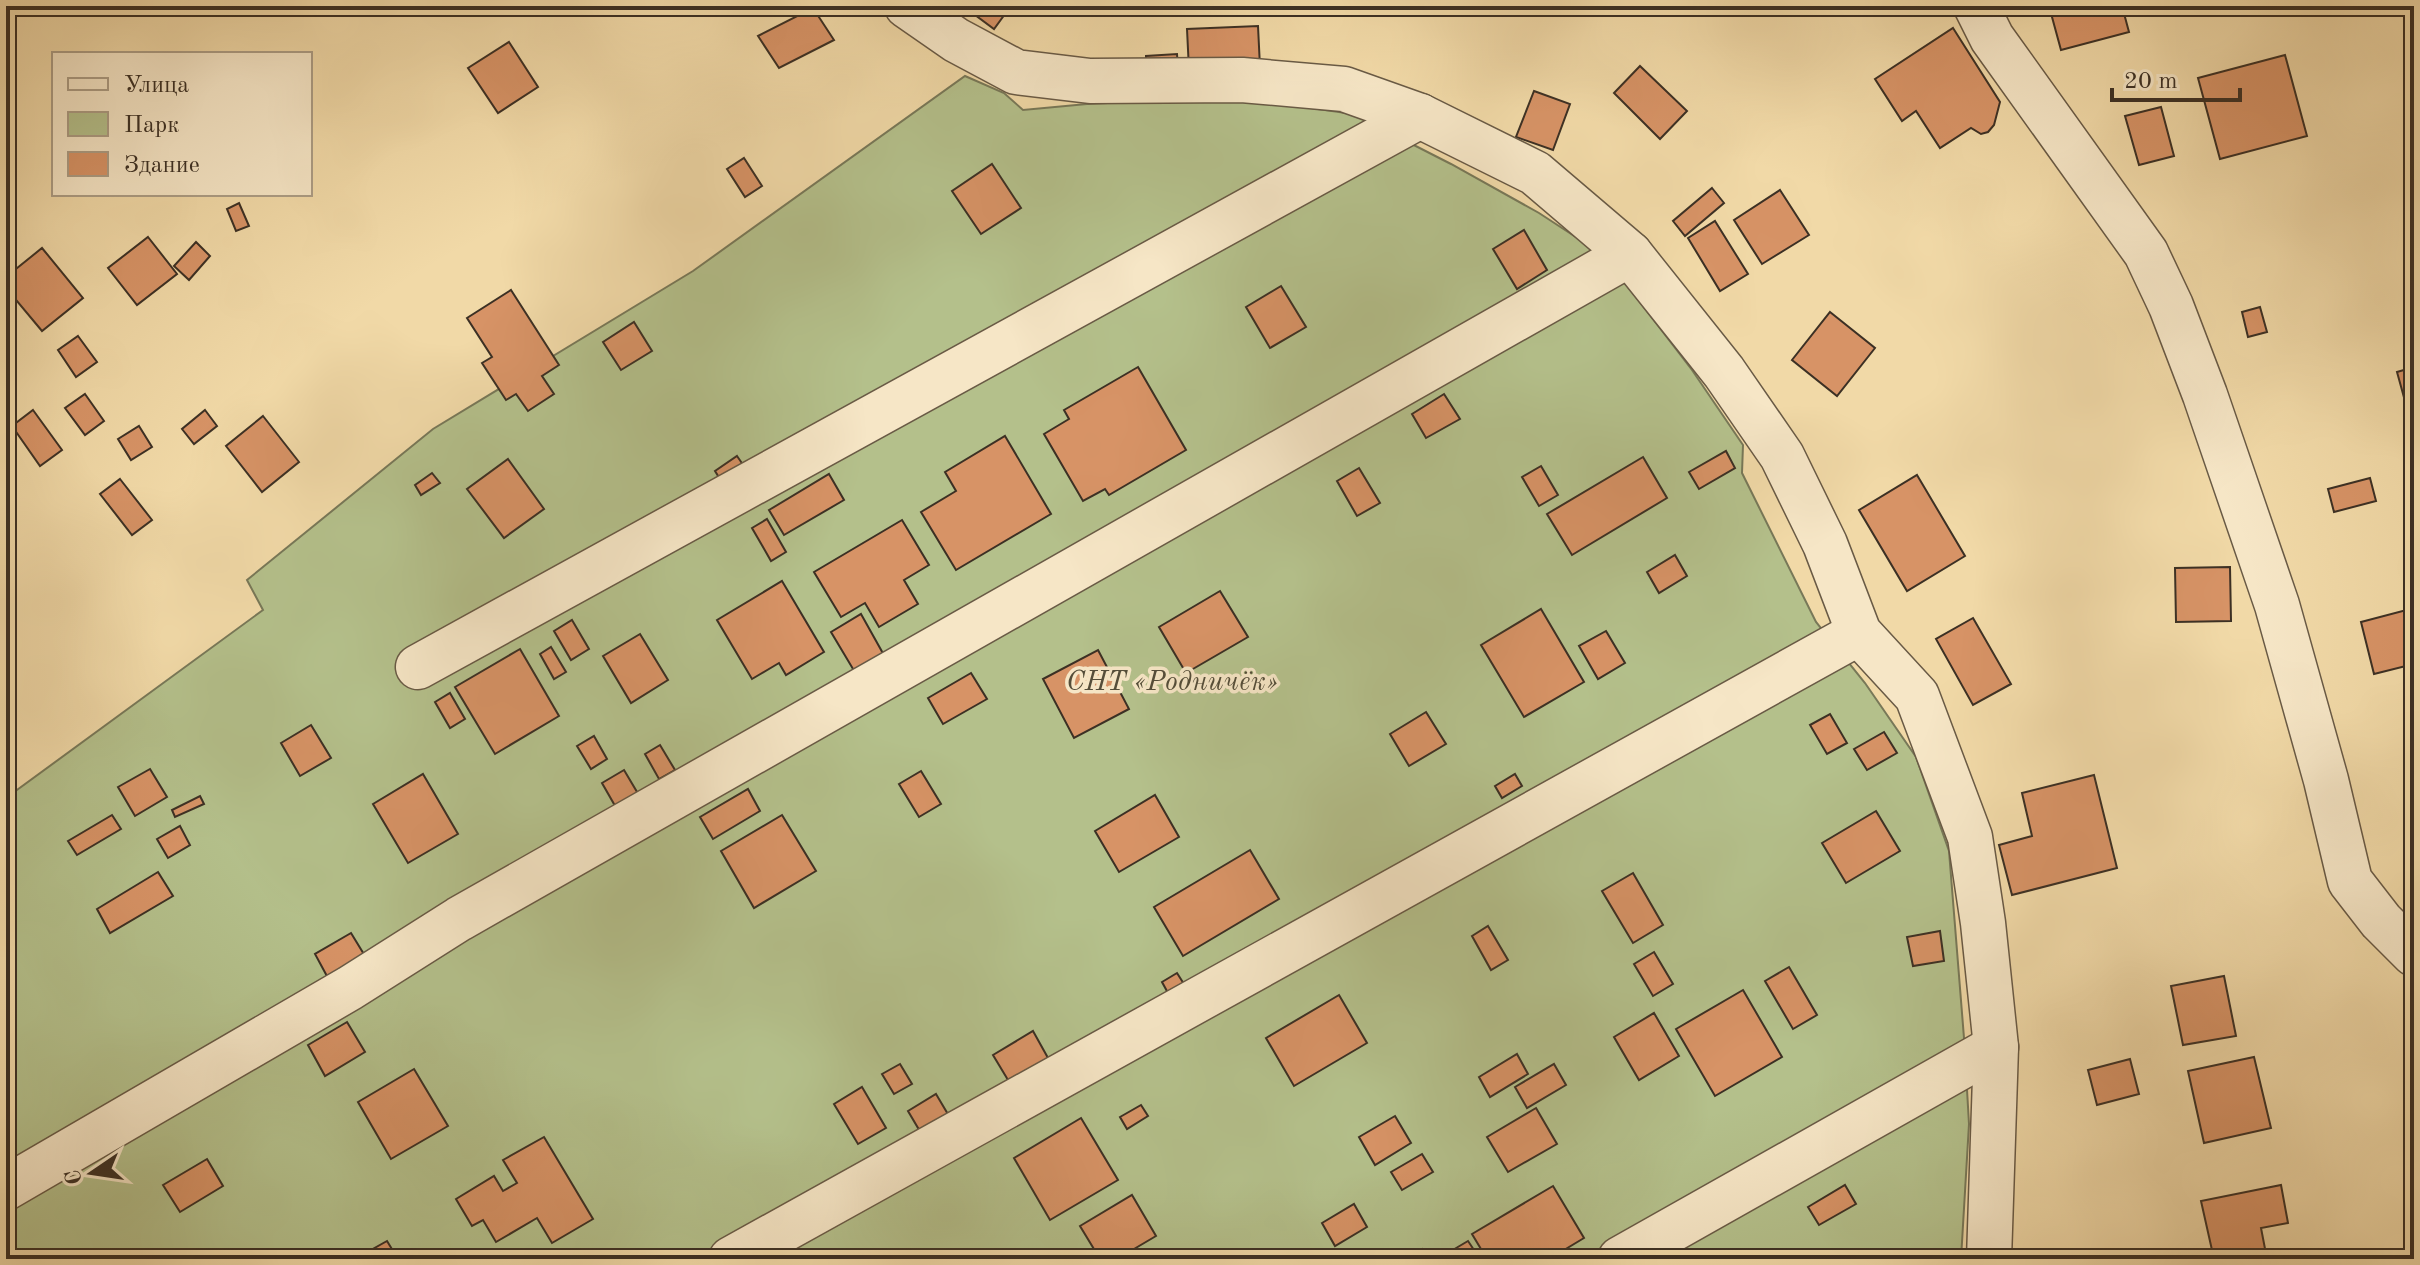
<svg xmlns="http://www.w3.org/2000/svg" width="2420" height="1265" font-family="'Old Standard TT',serif">
  <style>
    .green { fill: #b4c08b; stroke: #787858; stroke-width: 2 }
    .building { fill: #d79366; stroke: #3c3024; stroke-width: 2 }
    .lines { fill: none; stroke-linecap: round; stroke-linejoin: round }
    .minor-casing { stroke: #695a45; stroke-width: 47 }
    .minor { stroke: #f6e6c6; stroke-width: 44 }
    .labels { text-anchor: middle; stroke-width: 7; stroke-linejoin: round; paint-order: stroke }
    .park-label { font-size: 28px; font-style: italic; fill: #544d39; stroke: #f6e6c6 }
  </style>
  <rect width="100%" height="100%" fill="#f1d9a7"/>
  <filter id="stains"><feTurbulence type="fractalNoise" baseFrequency=".0025" numOctaves="4"/><feColorMatrix values="0 0 0 0 .2 0 0 0 0 .09 0 0 0 0 .02 0 0 0 .5 -.17"/></filter>
  <radialGradient id="worn" r=".72"><stop offset=".6" stop-color="#630" stop-opacity="0"/><stop offset="1" stop-color="#630" stop-opacity=".3"/></radialGradient>
  <path class="green" d="M965 76 1004 93 1023 110 1087 104 1232 97 1353 114 1451 164 1539 213 1588 245 1626 284 1692 370 1743 445 1742 473 1816 622 1865 683 1916 757 1949 851 1964 1038 1969 1124 1961 1259H6V798L263 610 247 580 433 429 693 271Z"/>
  <g class="building">
    <path d="M963 6H994L1005 14 994 29Z"/>
    <path d="M2049 6H2122L2129 32 2061 50Z"/>
    <path d="M813 8 834 40 779 68 758 36Z"/>
    <path d="M1258 26 1260 67 1189 70 1187 29Z"/>
    <path d="M1953 28 2000 102 1994 125 1988 132 1981 134 1971 128 1940 148 1916 111 1902 121 1875 79Z"/>
    <path d="M509 42 538 87 498 113 468 68Z"/>
    <path d="M1177 54 1178 69 1146 71V56Z"/>
    <path d="M2285 55 2307 136 2220 159 2198 78Z"/>
    <path d="M1640 66 1687 111 1660 139 1614 93Z"/>
    <path d="M1534 91 1570 104 1553 150 1516 137Z"/>
    <path d="M2161 107 2174 156 2139 165 2125 116Z"/>
    <path d="M744 158 762 186 745 197 727 169Z"/>
    <path d="M992 164 1021 208 981 234 952 191Z"/>
    <path d="M1712 188 1724 203 1685 236 1673 221Z"/>
    <path d="M1780 190 1809 235 1762 264 1734 220Z"/>
    <path d="M239 203 249 226 236 231 227 209Z"/>
    <path d="M1715 221 1748 274 1720 291 1688 238Z"/>
    <path d="M1524 230 1547 270 1517 289 1493 249Z"/>
    <path d="M148 237 177 274 137 305 108 268Z"/>
    <path d="M196 242 210 256 189 280 174 266Z"/>
    <path d="M42 248 83 298 42 331 6 288V277Z"/>
    <path d="M1281 286 1306 327 1270 348 1246 307Z"/>
    <path d="M511 290 559 365 542 376 554 394 528 411 516 394 506 400 482 363 492 357 467 318Z"/>
    <path d="M2260 307 2267 332 2248 337 2242 312Z"/>
    <path d="M1830 312 1875 348 1837 396 1792 360Z"/>
    <path d="M634 322 652 351 621 370 603 342Z"/>
    <path d="M78 336 97 362 76 377 58 350Z"/>
    <path d="M1138 367 1186 450 1109 495 1105 489 1083 501 1044 434 1069 419 1064 410Z"/>
    <path d="M2414 367V399L2405 401 2397 372Z"/>
    <path d="M85 394 104 421 85 435 65 408Z"/>
    <path d="M1444 394 1460 419 1426 438 1412 414Z"/>
    <path d="M33 410 62 450 40 466 12 426Z"/>
    <path d="M205 410 217 426 194 444 182 429Z"/>
    <path d="M263 416 299 462 262 492 226 446Z"/>
    <path d="M139 426 152 447 131 460 118 439Z"/>
    <path d="M1005 436 1051 514 956 570 921 512 956 491 945 472Z"/>
    <path d="M1726 451 1735 468 1699 489 1689 472Z"/>
    <path d="M737 456 748 472 725 487 715 471Z"/>
    <path d="M1643 457 1667 498 1572 555 1547 514Z"/>
    <path d="M508 459 544 509 504 538 467 489Z"/>
    <path d="M1541 466 1558 495 1539 506 1522 477Z"/>
    <path d="M1359 468 1380 503 1357 516 1337 481Z"/>
    <path d="M432 473 440 483 421 495 415 485Z"/>
    <path d="M829 474 844 500 784 535 769 510Z"/>
    <path d="M1917 475 1965 556 1907 591 1859 510Z"/>
    <path d="M2370 478 2376 501 2334 512 2328 489Z"/>
    <path d="M120 479 152 520 132 535 100 494Z"/>
    <path d="M767 519 786 552 771 561 752 528Z"/>
    <path d="M902 520 929 565 904 580 918 604 879 627 865 603 841 617 814 572Z"/>
    <path d="M1675 555 1687 576 1659 593 1647 572Z"/>
    <path d="M2230 567 2231 621 2176 622 2175 568Z"/>
    <path d="M782 581 824 652 786 675 779 663 752 679 717 620Z"/>
    <path d="M1220 591 1248 637 1186 673 1159 627Z"/>
    <path d="M2414 608V664L2374 674 2361 622Z"/>
    <path d="M1541 609 1584 682 1524 717 1481 645Z"/>
    <path d="M861 614 885 657 856 674 831 632Z"/>
    <path d="M1973 618 2011 684 1973 705 1936 639Z"/>
    <path d="M572 620 589 649 571 660 554 631Z"/>
    <path d="M1606 631 1625 663 1598 679 1579 646Z"/>
    <path d="M640 634 668 680 631 703 603 656Z"/>
    <path d="M551 647 566 672 554 679 540 654Z"/>
    <path d="M520 649 559 716 495 754 455 687Z"/>
    <path d="M1098 650 1129 709 1074 738 1043 679Z"/>
    <path d="M971 673 987 699 943 724 928 698Z"/>
    <path d="M450 693 465 719 450 728 435 702Z"/>
    <path d="M1426 712 1446 744 1409 766 1390 734Z"/>
    <path d="M1830 714 1847 743 1827 754 1810 725Z"/>
    <path d="M311 725 331 758 300 776 281 743Z"/>
    <path d="M1884 732 1897 753 1867 770 1854 749Z"/>
    <path d="M594 736 607 759 591 769 577 746Z"/>
    <path d="M660 745 675 770 659 779 645 754Z"/>
    <path d="M150 769 167 797 135 816 118 787Z"/>
    <path d="M624 770 640 797 618 811 602 783Z"/>
    <path d="M921 771 941 804 919 817 899 784Z"/>
    <path d="M423 774 458 834 408 863 373 804Z"/>
    <path d="M1515 774 1522 786 1502 798 1495 786Z"/>
    <path d="M2094 775 2117 868 2012 895 1999 845 2032 836 2022 793Z"/>
    <path d="M748 789 760 811 713 839 700 817Z"/>
    <path d="M1155 795 1179 837 1119 872 1095 831Z"/>
    <path d="M200 796 204 804 175 817 172 810Z"/>
    <path d="M1876 811 1900 851 1846 883 1822 843Z"/>
    <path d="M112 815 121 829 77 855 68 841Z"/>
    <path d="M782 815 816 871 754 908 721 851Z"/>
    <path d="M180 826 190 845 168 858 157 839Z"/>
    <path d="M1250 850 1279 899 1183 956 1154 907Z"/>
    <path d="M158 872 173 896 110 933 97 909Z"/>
    <path d="M1633 873 1663 925 1633 943 1602 891Z"/>
    <path d="M1488 926 1508 960 1491 970 1472 936Z"/>
    <path d="M1940 931 1944 961 1913 966 1907 937Z"/>
    <path d="M351 933 365 956 328 978 315 954Z"/>
    <path d="M1654 952 1673 984 1653 996 1634 964Z"/>
    <path d="M1789 967 1817 1015 1793 1029 1765 981Z"/>
    <path d="M1177 973 1189 992 1173 1002 1162 982Z"/>
    <path d="M2224 976 2236 1036 2183 1045 2171 986Z"/>
    <path d="M1743 990 1782 1057 1715 1096 1676 1029Z"/>
    <path d="M1339 995 1367 1043 1294 1086 1266 1038Z"/>
    <path d="M1654 1013 1679 1056 1639 1080 1614 1037Z"/>
    <path d="M347 1022 365 1052 325 1076 308 1045Z"/>
    <path d="M1033 1031 1053 1067 1014 1090 993 1055Z"/>
    <path d="M1517 1054 1528 1074 1490 1097 1479 1077Z"/>
    <path d="M2254 1057 2271 1128 2204 1143 2188 1071Z"/>
    <path d="M2130 1059 2139 1094 2097 1105 2088 1070Z"/>
    <path d="M900 1064 912 1084 894 1094 882 1074Z"/>
    <path d="M1554 1064 1566 1085 1527 1108 1515 1087Z"/>
    <path d="M414 1069 448 1126 391 1159 358 1102Z"/>
    <path d="M862 1087 886 1128 858 1144 834 1104Z"/>
    <path d="M936 1094 949 1116 921 1133 908 1111Z"/>
    <path d="M1141 1105 1148 1116 1127 1129 1120 1117Z"/>
    <path d="M1536 1108 1557 1144 1508 1172 1487 1137Z"/>
    <path d="M1395 1116 1411 1143 1375 1165 1359 1137Z"/>
    <path d="M1081 1118 1118 1180 1050 1220 1014 1158Z"/>
    <path d="M544 1137 593 1219 552 1243 537 1218 496 1242 483 1220 472 1226 456 1199 494 1176 503 1191 517 1183 503 1160Z"/>
    <path d="M1422 1154 1433 1172 1402 1190 1391 1172Z"/>
    <path d="M207 1159 223 1186 180 1212 163 1185Z"/>
    <path d="M1845 1185 1856 1204 1819 1225 1808 1207Z"/>
    <path d="M2281 1185 2288 1223 2261 1228 2267 1259H2214L2201 1201Z"/>
    <path d="M1553 1186 1584 1238 1549 1259H1487L1472 1234Z"/>
    <path d="M1132 1195 1156 1236 1117 1259H1100L1080 1226Z"/>
    <path d="M1354 1204 1367 1227 1335 1246 1322 1223Z"/>
    <path d="M387 1241 398 1259H366L364 1254Z"/>
    <path d="M1468 1241 1478 1256 1472 1259H1449L1446 1254Z"/>
    <path d="M1422 1249 1428 1259H1405Z"/>
    <path d="M68 1250 73 1259H52Z"/>
    <path d="M476 1250 481 1259H460Z"/>
    <path d="M636 1250 641 1259H620Z"/>
  </g>
  <g class="lines">
    <g class="minor-casing">
      <g id="minor">
        <path d="M907 6 956 40 1016 72 1090 81 1242 80 1344 89 1420 116 1535 173 1630 254 1724 372 1782 456 1825 544 1859 633 1917 696 1970 837 1983 923 1996 1047 1989 1259"/>
        <path d="M1976 6 1992 38 2146 253 2171 306 2205 395 2277 605 2326 780 2350 881 2381 921 2414 954"/>
        <path d="M418 667 1420 116"/>
        <path d="M6 1188 350 988 459 919 1630 254"/>
        <path d="M731 1259 1859 633"/>
        <path d="M1620 1259 1996 1047"/>
      </g>
    </g>
    <use href="#minor" class="minor"/>
  </g>
  <g class="labels">
    <g class="park-label">
      <text x="1172" y="690">СНТ «Родничёк»</text>
    </g>
  </g>
  <rect width="2420" height="1265" fill="none" stroke="#f1d9a7" stroke-width="32"/>
  <rect x="8" y="8" width="2404" height="1249" fill="none" stroke="#3c3024" stroke-width="4"/>
  <rect x="16" y="16" width="2388" height="1233" fill="none" stroke="#3c3024" stroke-width="2"/>
  <rect x="52" y="52" width="260" height="144" fill="#f6e6c6" stroke="#ac9d85" stroke-width="2"/>
  <rect x="68" y="78" width="40" height="12" fill="#f6e6c6" stroke="#ac9d85" stroke-width="2"/>
  <text x="124" y="92" font-size="24" fill="#3c3024">Улица</text>
  <rect x="68" y="112" width="40" height="24" fill="#b4c08b" stroke="#ac9d85" stroke-width="2"/>
  <text x="124" y="132" font-size="24" fill="#3c3024">Парк</text>
  <rect x="68" y="152" width="40" height="24" fill="#d79366" stroke="#ac9d85" stroke-width="2"/>
  <text x="124" y="172" font-size="24" fill="#3c3024">Здание</text>
  <g transform="translate(92 1173) rotate(257)" stroke="#f6e6c6" stroke-width="6" paint-order="stroke">
  <path d="M0-6L14 30L0 20L-14 30Z" fill="#3c3024"/>
  <text y="-12" font-size="22" font-weight="bold" text-anchor="middle" fill="#3c3024">С</text>
  </g>
  <path d="M2112 88v12h128v-12" fill="none" stroke="#3c3024" stroke-width="4"/>
  <text x="2124" y="88" font-size="24" fill="#3c3024" stroke="#f6e6c6" stroke-width="6" paint-order="stroke">20 m</text>
  <rect width="100%" height="100%" filter="url(#stains)"/>
  <rect width="100%" height="100%" fill="url(#worn)"/>
</svg>
